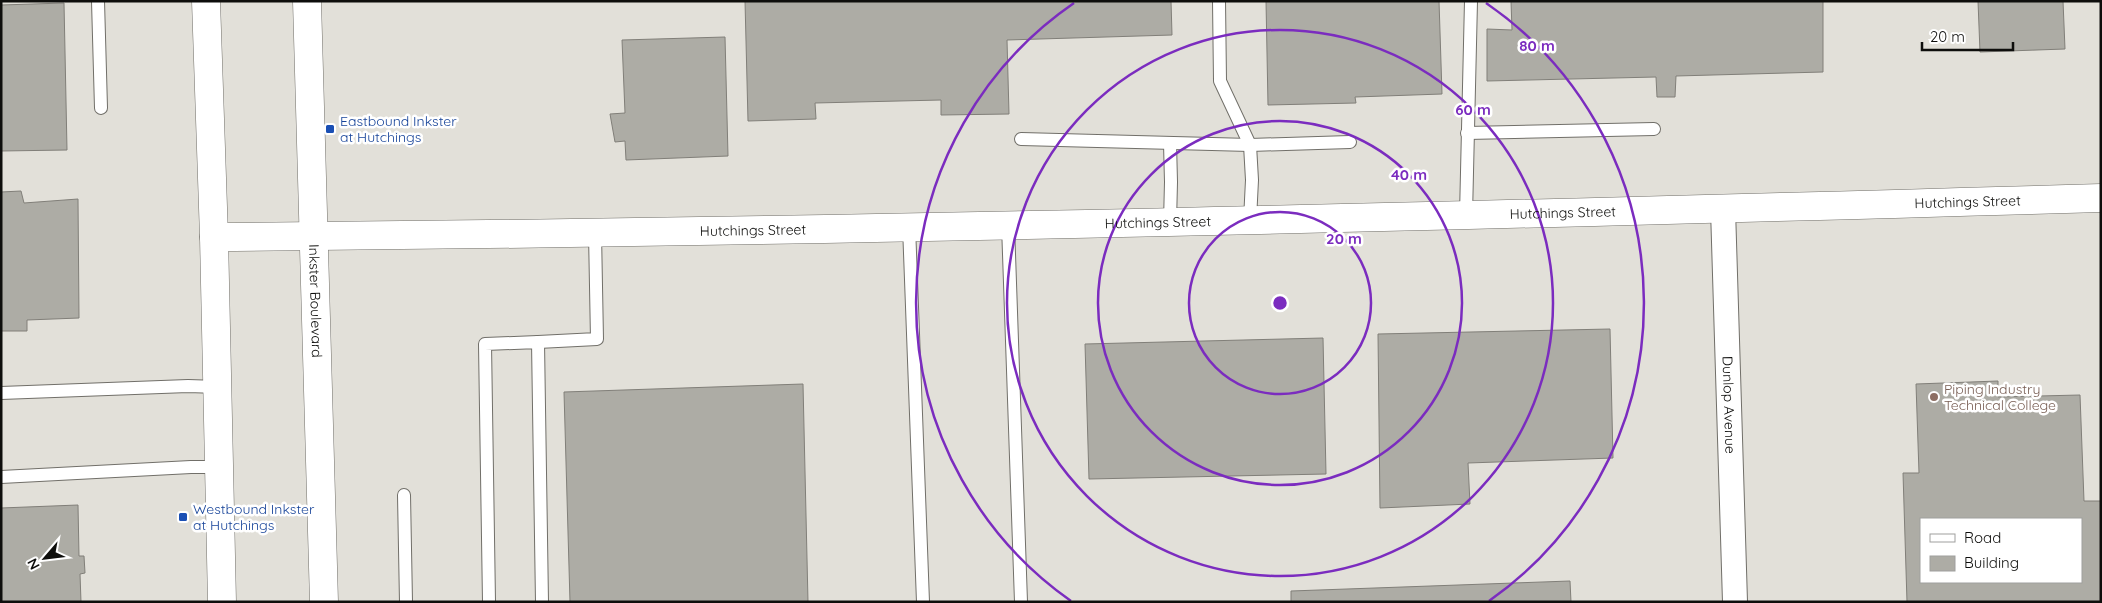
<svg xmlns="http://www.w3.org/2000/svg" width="2102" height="603" font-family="Quicksand,sans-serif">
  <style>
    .building { fill: #adaca5; stroke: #817f79; fill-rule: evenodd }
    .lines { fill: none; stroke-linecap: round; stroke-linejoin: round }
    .service-casing { stroke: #716f69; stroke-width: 14 }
    .minor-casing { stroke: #716f69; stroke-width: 26 }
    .tertiary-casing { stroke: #716f69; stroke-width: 29 }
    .primary-casing { stroke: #716f69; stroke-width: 29 }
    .service { stroke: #fff; stroke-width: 12 }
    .minor { stroke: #fff; stroke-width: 24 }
    .tertiary { stroke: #fff; stroke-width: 28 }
    .primary { stroke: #fff; stroke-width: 28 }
    .ring { fill: none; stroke: #7b2cbf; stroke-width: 2.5 }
    .transit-dot { fill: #1a4fb4; stroke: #fff; stroke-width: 2 }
    .education-dot { fill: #8d6e63; stroke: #fff; stroke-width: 2 }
    .labels { text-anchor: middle; stroke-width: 5; stroke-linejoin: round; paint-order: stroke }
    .transit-label { font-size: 14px; fill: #164399; stroke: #fff; text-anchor: start }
    .street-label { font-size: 14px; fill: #0e0e0c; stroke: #fff }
    .education-label { font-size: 14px; fill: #785e54; stroke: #fff; text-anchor: start }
    .centre { fill: #7b2cbf; stroke: #fff; stroke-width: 2.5 }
    .ring-label { font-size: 15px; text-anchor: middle; font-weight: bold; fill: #7b2cbf; stroke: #fff; stroke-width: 5; stroke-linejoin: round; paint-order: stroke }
  </style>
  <rect width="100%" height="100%" fill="#e2e0d9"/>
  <g class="building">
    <path d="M745 1H1171L1172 35 1007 40 1009 114 941 115V100L815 103 816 119 748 121Z"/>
    <path d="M1266 1H1439L1442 94 1355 97 1356 103 1268 105Z"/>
    <path d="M1511 1H1823V72L1676 76 1675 97H1657L1656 77 1487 81V29L1512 30Z"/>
    <path d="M1978 1H2063L2065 49 1980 52Z"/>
    <path d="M64 3 67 150 1 151V5Z"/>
    <path d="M725 37 728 156 626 160 625 141 615 142 610 114 625 113 622 40Z"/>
    <path d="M21 191 24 203 78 199 79 318 27 320V331H1V192Z"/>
    <path d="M1610 329 1613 458 1468 463 1470 504 1380 508 1378 334Z"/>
    <path d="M1323 338 1326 474 1089 479 1085 344Z"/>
    <path d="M1998 381V397L2080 395 2084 501H2101V602H1907L1903 473H1919L1916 384ZM1921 519H2081V582H1921Z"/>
    <path d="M803 384 808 602H570L564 392Z"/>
    <path d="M78 505 79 556H84L85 573 80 574 81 602H1V508Z"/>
    <path d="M1570 581 1571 602H1291V591Z"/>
  </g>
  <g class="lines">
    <g class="service-casing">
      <g id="service">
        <path d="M98 1 101 108"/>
        <path d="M1219 1 1220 81 1250 145 1252 180 1250 220"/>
        <path d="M1467 133 1654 129"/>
        <path d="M1021 139 1250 145 1350 142"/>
        <path d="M1466 215 1471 1"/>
        <path d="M1170 222 1171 182 1170 143"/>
        <path d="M1008 225 1021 602"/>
        <path d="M909 226 923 602"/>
        <path d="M538 342 597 339 595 233"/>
        <path d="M1 393 188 386 218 387"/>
        <path d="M1 477 191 467H219"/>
        <path d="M404 495 406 602"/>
        <path d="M489 602 485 344 538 342 542 602"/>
      </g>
    </g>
    <g class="minor-casing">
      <g id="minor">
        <path id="s1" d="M1723 209 1735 602"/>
      </g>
    </g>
    <g class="tertiary-casing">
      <g id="tertiary">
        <path id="s2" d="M214 237C843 232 1472 216 2101 198"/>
      </g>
    </g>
    <g class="primary-casing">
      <g id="primary">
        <path d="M206 1 214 237 222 602"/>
        <path id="s3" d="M307 1 324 602"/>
      </g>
    </g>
    <use href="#service" class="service"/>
    <use href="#minor" class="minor"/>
    <use href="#tertiary" class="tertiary"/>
    <use href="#primary" class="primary"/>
  </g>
  <g class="ring">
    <circle cx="1280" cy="303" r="91"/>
    <circle cx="1280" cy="303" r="182"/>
    <circle cx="1280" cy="303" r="273"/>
    <path d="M1071 601A364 364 0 0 1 1074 3M1486 3A364 364 0 0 1 1489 601"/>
  </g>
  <g class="transit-dot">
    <rect x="325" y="124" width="10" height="10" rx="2.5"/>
    <rect x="178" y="512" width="10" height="10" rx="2.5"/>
  </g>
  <circle class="education-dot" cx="1934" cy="397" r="5"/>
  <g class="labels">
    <g class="transit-label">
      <text x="340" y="126">Eastbound Inkster<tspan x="340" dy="16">at Hutchings</tspan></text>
      <text x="193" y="514">Westbound Inkster<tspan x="193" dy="16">at Hutchings</tspan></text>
    </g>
    <g class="street-label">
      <text dy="5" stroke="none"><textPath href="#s2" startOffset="1754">Hutchings Street</textPath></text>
      <text dy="5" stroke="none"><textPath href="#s2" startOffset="1349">Hutchings Street</textPath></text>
      <text dy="5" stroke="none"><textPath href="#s2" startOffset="944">Hutchings Street</textPath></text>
      <text dy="5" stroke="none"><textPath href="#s2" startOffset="539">Hutchings Street</textPath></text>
      <text dy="5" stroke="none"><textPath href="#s3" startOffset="300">Inkster Boulevard</textPath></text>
      <text dy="5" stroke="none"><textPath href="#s1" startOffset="196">Dunlop Avenue</textPath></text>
    </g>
    <g class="education-label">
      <text x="1944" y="394">Piping Industry<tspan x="1944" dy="16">Technical College</tspan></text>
    </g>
  </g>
  <circle cx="1280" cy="303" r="8" class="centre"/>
  <g class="ring-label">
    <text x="1537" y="51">80 m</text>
    <text x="1473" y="115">60 m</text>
    <text x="1409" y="180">40 m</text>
    <text x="1344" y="244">20 m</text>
  </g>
  <rect width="2102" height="603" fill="none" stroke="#0e0e0c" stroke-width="5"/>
  <rect x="1920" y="518" width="162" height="65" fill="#ffffff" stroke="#9f9f9e"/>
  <rect x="1930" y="534" width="25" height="8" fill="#ffffff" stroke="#9f9f9e"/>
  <text x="1964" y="543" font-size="15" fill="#0e0e0c">Road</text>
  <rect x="1930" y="556" width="25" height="15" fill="#adaca5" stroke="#9f9f9e"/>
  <text x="1964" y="568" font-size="15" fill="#0e0e0c">Building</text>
  <g transform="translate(45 558) rotate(242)" stroke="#ffffff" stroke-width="4" paint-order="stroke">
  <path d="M0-4L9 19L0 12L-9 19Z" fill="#0e0e0c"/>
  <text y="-8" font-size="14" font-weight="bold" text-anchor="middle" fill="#0e0e0c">N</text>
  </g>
  <path d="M1922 42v8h91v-8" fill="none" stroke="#0e0e0c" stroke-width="2.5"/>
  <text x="1930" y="42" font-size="15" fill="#0e0e0c" stroke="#ffffff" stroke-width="4" paint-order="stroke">20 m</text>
</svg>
